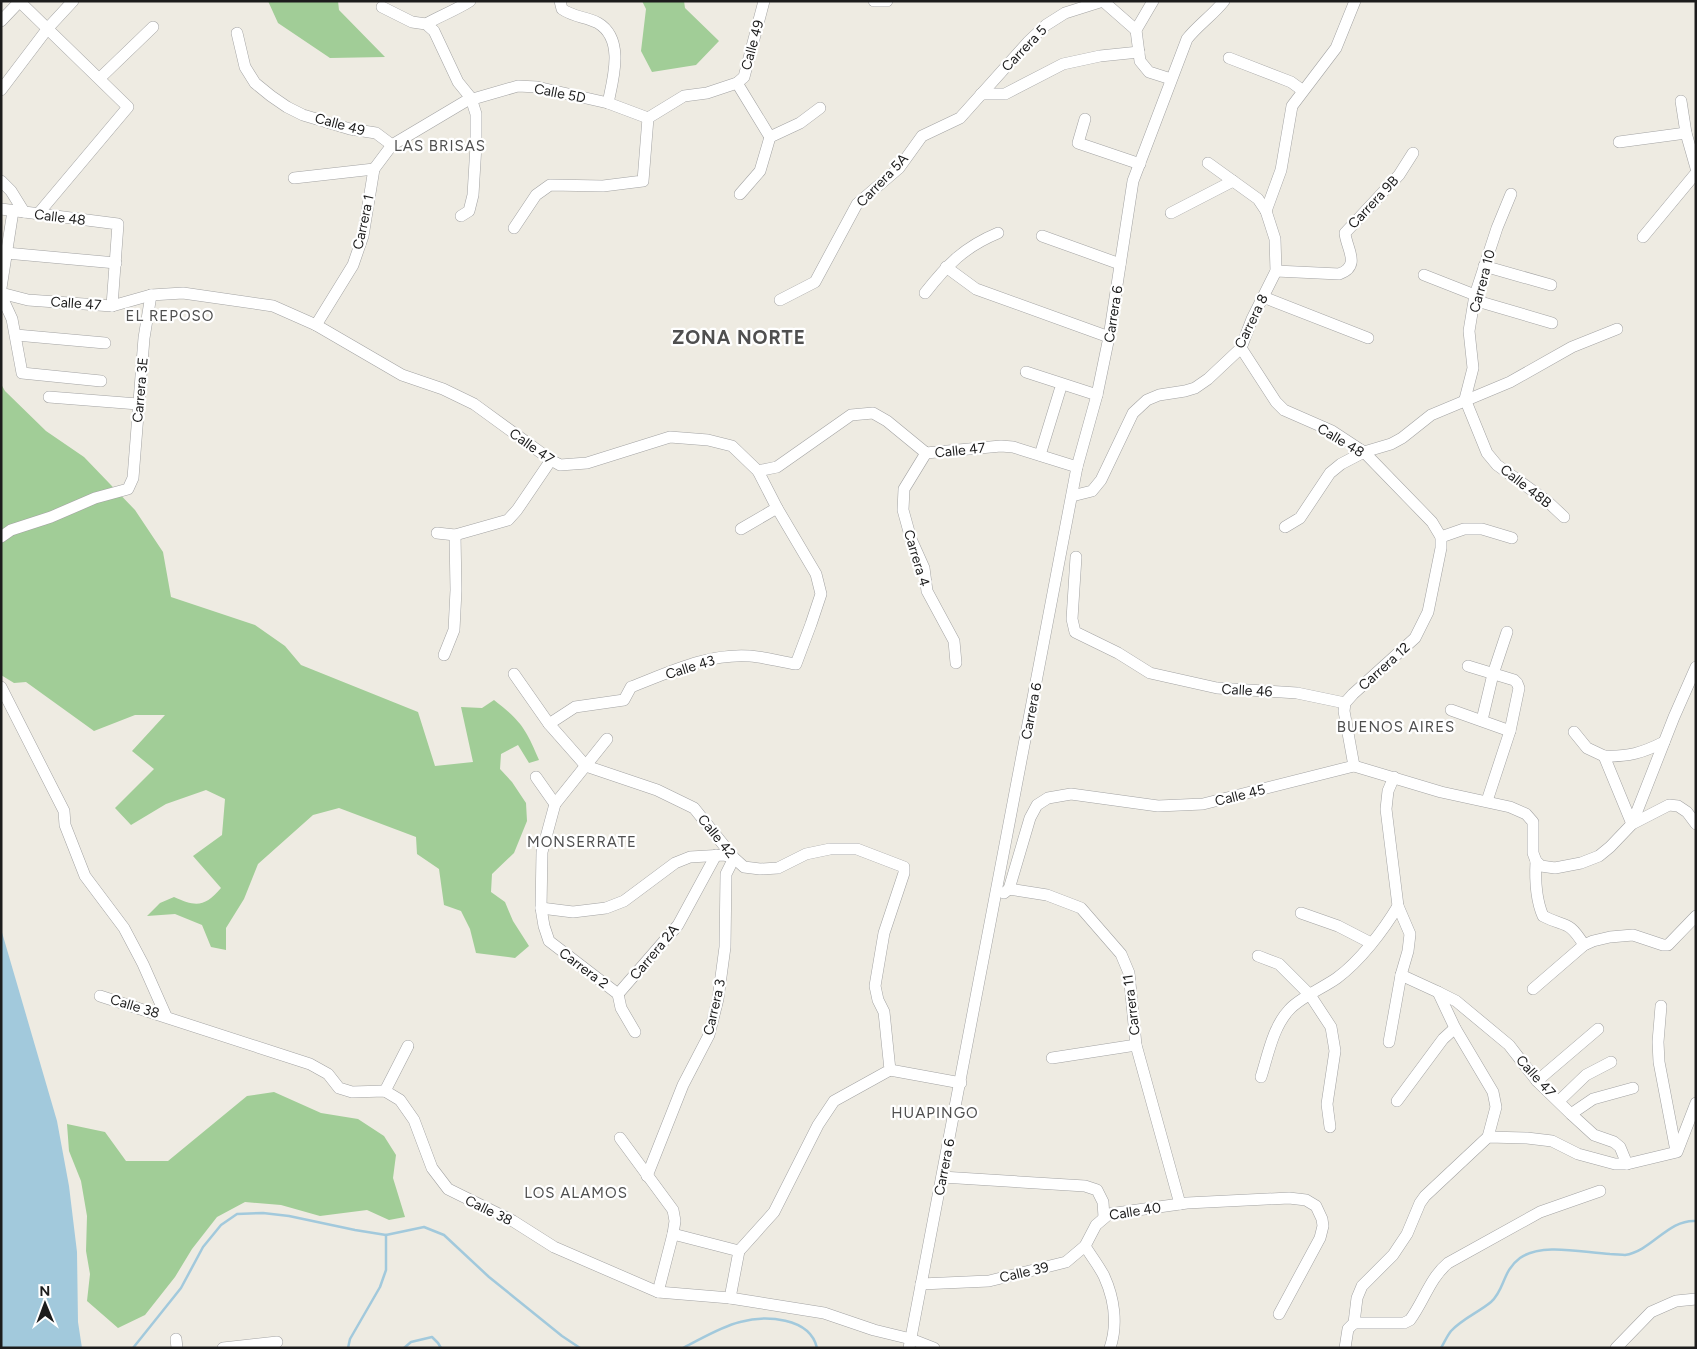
<svg xmlns="http://www.w3.org/2000/svg" width="1697" height="1349" font-family="Figtree,sans-serif">
  <style>
    .forest { fill: #a1cd97 }
    .water { fill: #a2c9dc }
    .lines { fill: none; stroke-linecap: round; stroke-linejoin: round }
    .stream { stroke: #a2c9dc; stroke-width: 2.5 }
    .minor-casing { stroke: #a3a3a3; stroke-width: 12 }
    .minor { stroke: #fff; stroke-width: 11 }
    .labels { text-anchor: middle; stroke-width: 4.5; stroke-linejoin: round; paint-order: stroke }
    .street-label { font-size: 14px; fill: #1c1c1c; stroke: #fff }
    .neighbourhood-label { font-size: 15px; letter-spacing: 1px; fill: #4f4f4f; stroke: #fff }
    .district-label { font-size: 19px; font-weight: bold; letter-spacing: 1px; fill: #4f4f4f; stroke: #fff }
  </style>
  <rect width="100%" height="100%" fill="#eeebe2"/>
  <g class="forest">
    <path d="M268 1H338L339 10 385 57 330 58 278 23Z"/>
    <path d="M642 1H684L685 8 719 41 696 65 652 72 641 51 646 9Z"/>
    <path d="M1 384 5 391 46 431 84 457 135 510 163 552 171 597 255 625 285 646 301 665 418 712 435 766 473 762 461 707 482 708 494 700C521 721 526 729 539 760L529 763 518 745 501 754 500 769 512 782 526 803 527 821 514 853 492 874 491 892 505 902 513 921 529 946 515 958 476 953 470 929 461 911 444 905 439 869 417 854 416 837 339 808 313 815 258 864 244 899 226 928V950L211 947 202 925 175 914 147 916 160 903 174 897C196 907 205 907 221 888L193 856 222 835 225 799 206 790 166 804 131 825 115 808 154 769 132 751 165 715H135L94 731 26 682 14 683 1 675Z"/>
    <path d="M274 1092 321 1113 358 1119 384 1136 396 1155 393 1178 405 1217 389 1220 367 1210 320 1216 281 1205 245 1202 217 1217 192 1249 175 1277 145 1315 118 1328 87 1301 90 1274 86 1251 87 1216 81 1181 69 1151 67 1124 105 1132 126 1161H168L247 1096Z"/>
  </g>
  <path class="water" d="M1 929 57 1121 69 1186 77 1252 78 1322 82 1348H1Z"/>
  <g class="lines">
    <g class="stream">
      <path d="M133 1348 181 1288 203 1247 221 1225 237 1214 263 1213 289 1216 355 1230 386 1235 424 1227 444 1235 489 1277 562 1336 580 1348"/>
      <path d="M348 1348 350 1339 380 1287 386 1270V1235"/>
      <path d="M404 1348 411 1342 432 1337 438 1343 441 1348"/>
      <path d="M683 1348C701 1339 720 1327 740 1322 765 1315 810 1317 817 1348"/>
      <path d="M1441 1348C1444 1343 1447 1336 1451 1331 1462 1319 1479 1312 1491 1302 1505 1290 1502 1271 1520 1258 1542 1242 1585 1253 1610 1254 1615 1254 1621 1255 1625 1255 1652 1251 1668 1219 1696 1221"/>
    </g>
    <g class="minor-casing">
      <g id="minor">
        <path d="M560 1 562 9C573 17 587 17 598 23 625 39 613 79 608 103"/>
        <path d="M874 1H887"/>
        <path d="M1103 1 1136 30"/>
        <path d="M1153 1 1136 30 1140 61 1149 72 1171 79"/>
        <path d="M20 2 128 107 38 214"/>
        <path d="M382 7 412 22 426 24 434 31 458 82 471 98 476 114V145L473 195 469 211 461 216"/>
        <path d="M1 21 20 1"/>
        <path d="M426 24C440 16 456 10 470 1"/>
        <path d="M237 33 245 67 255 83 271 96 287 107 303 115 350 129 376 133 392 145"/>
        <path d="M1229 58 1291 82 1302 90"/>
        <path d="M100 78 153 27"/>
        <path d="M737 83 770 137"/>
        <path d="M1 90 48 28 73 1"/>
        <path d="M981 94H1005L1063 64 1100 56 1139 52"/>
        <path d="M1681 101 1686 133 1696 168"/>
        <path d="M648 118 684 96 707 93 737 83 744 77 764 1"/>
        <path d="M1085 119 1078 143 1140 164"/>
        <path d="M770 137 800 123 820 108"/>
        <path d="M1619 142 1686 133"/>
        <path d="M294 178 374 169"/>
        <path d="M1 181 11 191 24 212"/>
        <path d="M740 194 760 171 770 137"/>
        <path d="M1511 194 1497 228 1475 295 1469 331 1473 368 1465 399 1487 453 1497 465 1547 501 1564 517"/>
        <path d="M1 209 118 224 112 306"/>
        <path d="M1266 211 1281 170 1292 106 1336 48 1355 1"/>
        <path d="M1171 213 1233 181"/>
        <path d="M514 228 536 195 550 185 603 186 643 181 648 118"/>
        <path d="M1042 236 1120 264"/>
        <path d="M1643 237 1696 173"/>
        <path d="M6 253 116 263"/>
        <path d="M1484 266 1551 285"/>
        <path d="M946 267 976 289 1109 337"/>
        <path d="M1276 271 1339 274C1362 266 1346 248 1345 233L1399 175 1413 153"/>
        <path d="M1424 275 1475 295 1479 300 1484 303 1552 323"/>
        <path d="M1 288 13 211"/>
        <path d="M1 293 28 300 112 306 151 295 183 293 273 306 316 325 402 375 443 389 474 404 551 460 560 465 587 463 670 437 708 440 732 446 758 471 777 467 851 415 873 413 887 421 926 453 1001 446 1013 447 1077 467"/>
        <path d="M925 293C947 265 964 247 998 233"/>
        <path d="M1 295 12 319 22 373 101 381"/>
        <path d="M1263 297 1368 338"/>
        <path d="M780 300 815 282 857 204 899 168 922 136 960 118 1029 41 1046 25 1065 13 1103 1"/>
        <path d="M316 325 353 265 363 236 374 169 392 145 466 101 518 86 537 87 608 103 648 118"/>
        <path d="M16 335 105 343"/>
        <path d="M1241 348 1276 402 1284 410 1332 431 1364 452 1432 522 1441 537V548L1428 612 1415 638 1353 694 1345 703 1344 711 1354 766"/>
        <path d="M1026 372 1097 395"/>
        <path d="M49 397 138 404"/>
        <path d="M926 453 904 489 903 510 911 539 924 568 927 591 954 641 956 663"/>
        <path d="M1040 455 1060 390"/>
        <path d="M1072 496 1092 491 1101 480 1133 413 1147 400 1159 395 1185 391 1195 388 1208 379 1241 348 1252 319 1276 271 1275 239 1266 211 1258 199 1208 163"/>
        <path d="M1285 527 1300 518 1330 473 1341 464 1364 452 1391 444 1402 438 1431 415 1510 382 1572 347 1617 329"/>
        <path d="M741 529 777 508"/>
        <path d="M437 533 455 535 508 520 517 510 551 460"/>
        <path d="M1 537 11 530 51 517 95 498 128 489 133 478 144 338 151 295"/>
        <path d="M1441 537 1464 529H1482L1512 538"/>
        <path d="M1076 557 1072 619 1075 632 1118 653 1150 673 1217 688 1297 693 1345 703"/>
        <path d="M444 655 454 630 456 590 455 535"/>
        <path d="M1468 666 1514 680 1517 683 1519 688 1510 731 1487 801"/>
        <path d="M514 674 549 724 586 766 657 790 694 808 734 858 744 867 760 869 778 868 806 854 830 849H857L904 867V873L884 933 875 986 878 1000 884 1012 890 1070 834 1101 818 1125 774 1212 739 1251 730 1298"/>
        <path d="M1 687 64 811 65 825 85 876 124 928 143 964 166 1016"/>
        <path d="M1451 710 1510 731"/>
        <path d="M1482 720 1493 674 1507 632"/>
        <path d="M549 724 575 707 624 700 631 687C670 672 708 653 750 656 765 657 781 662 796 664L811 624 821 594 816 574 777 508 758 471"/>
        <path d="M1574 732 1587 748 1604 756 1632 824 1674 717 1696 667"/>
        <path d="M607 739 555 804 542 852 541 908 544 926 549 941 618 994 621 1008 635 1032"/>
        <path d="M1604 756C1628 757 1642 753 1664 742"/>
        <path d="M536 777 555 804"/>
        <path d="M1536 861C1535 879 1536 900 1543 916 1566 928 1568 919 1584 945"/>
        <path d="M1009 889 1030 818 1037 805 1048 798 1071 794 1158 806 1203 804 1354 766 1441 792 1510 807 1526 814 1533 822V853L1536 861 1541 866 1555 868 1581 863 1599 856 1610 847 1632 824 1669 805 1678 806 1687 812 1696 824"/>
        <path d="M1004 893 1009 889 1047 895 1081 908 1121 954 1129 973 1136 1045 1180 1204"/>
        <path d="M541 908 573 912 606 908 624 901 675 863 690 857 724 855 734 858 726 874 725 947 718 999 709 1035 683 1085 647 1176"/>
        <path d="M1301 913 1338 926 1371 943"/>
        <path d="M1258 956 1279 964 1310 995 1331 1027 1335 1051 1327 1104 1330 1127"/>
        <path d="M1401 975 1438 992 1455 1028 1493 1092 1496 1107 1488 1137"/>
        <path d="M1533 989 1584 945 1593 941 1610 937 1633 935 1663 945H1668L1696 916"/>
        <path d="M1438 992 1456 1001 1509 1045 1537 1081 1571 1114 1594 1135 1614 1142 1620 1147 1627 1164"/>
        <path d="M618 994 678 925 716 855"/>
        <path d="M100 996 310 1064 328 1074 339 1088 352 1092 385 1091 400 1100 414 1120 432 1168 448 1189 513 1221 554 1247 658 1292 730 1298 824 1313 874 1330 911 1339 934 1348"/>
        <path d="M1661 1006 1658 1042 1659 1062 1676 1151"/>
        <path d="M1389 1042 1401 975 1408 951 1410 934 1398 906 1386 809 1388 791 1394 777"/>
        <path d="M1052 1058 1136 1045"/>
        <path d="M890 1070 961 1083"/>
        <path d="M1261 1077C1268 1055 1273 1027 1289 1010 1299 998 1323 988 1337 978 1360 961 1383 931 1398 906"/>
        <path d="M1537 1081 1598 1029"/>
        <path d="M385 1091 408 1046"/>
        <path d="M1397 1101 1443 1039 1455 1028"/>
        <path d="M1559 1101 1586 1075 1611 1062"/>
        <path d="M1571 1114 1593 1099 1633 1088"/>
        <path d="M620 1138 673 1210 675 1221 673 1234"/>
        <path d="M942 1177 1085 1186 1097 1190 1103 1202 1104 1217"/>
        <path d="M1085 1246C1091 1256 1099 1266 1104 1276 1114 1298 1118 1324 1110 1348"/>
        <path d="M921 1284 989 1281 1066 1262 1085 1246 1096 1225 1109 1214 1187 1203 1289 1198 1306 1200 1316 1206 1322 1219 1323 1226 1320 1238 1279 1314"/>
        <path d="M658 1292 673 1234 739 1251"/>
        <path d="M1354 1323H1404L1410 1320C1424 1301 1430 1278 1448 1263L1540 1212 1600 1191"/>
        <path d="M176 1339 177 1348"/>
        <path d="M223 1348 277 1342"/>
        <path d="M909 1348 1077 467 1097 395 1109 337 1133 181 1187 39C1198 25 1213 15 1224 1"/>
        <path d="M1345 1348 1348 1329 1354 1323 1357 1298 1362 1286 1393 1255 1407 1234 1420 1203 1425 1196 1488 1137 1527 1138 1552 1141 1578 1154 1615 1164H1627L1677 1152 1696 1103"/>
        <path d="M1616 1348 1651 1312 1676 1301 1696 1299"/>
      </g>
    </g>
    <use href="#minor" class="minor"/>
  </g>
  <g class="labels">
    <g class="street-label">
      <text transform="translate(752 45) rotate(-75)" y="5">Calle 49</text>
      <text transform="translate(1024 48) rotate(-46)" y="5">Carrera 5</text>
      <text transform="translate(560 93) rotate(11)" y="5">Calle 5D</text>
      <text transform="translate(340 124) rotate(15)" y="5">Calle 49</text>
      <text transform="translate(882 180) rotate(-46)" y="5">Carrera 5A</text>
      <text transform="translate(1373 202) rotate(-47)" y="5">Carrera 9B</text>
      <text transform="translate(60 217) rotate(7)" y="5">Calle 48</text>
      <text transform="translate(363 222) rotate(-78)" y="5">Carrera 1</text>
      <text transform="translate(1482 281) rotate(-75)" y="5">Carrera 10</text>
      <text transform="translate(76 303) rotate(4)" y="5">Calle 47</text>
      <text transform="translate(1113 314) rotate(-81)" y="5">Carrera 6</text>
      <text transform="translate(1251 321) rotate(-64)" y="5">Carrera 8</text>
      <text transform="translate(140 390) rotate(-85)" y="5">Carrera 3E</text>
      <text transform="translate(1341 440) rotate(31)" y="5">Calle 48</text>
      <text transform="translate(532 446) rotate(35)" y="5">Calle 47</text>
      <text transform="translate(960 450) rotate(-6)" y="5">Calle 47</text>
      <text transform="translate(1526 486) rotate(38)" y="5">Calle 48B</text>
      <text transform="translate(917 558) rotate(73)" y="5">Carrera 4</text>
      <text transform="translate(1384 666) rotate(-42)" y="5">Carrera 12</text>
      <text transform="translate(690 667) rotate(-17)" y="5">Calle 43</text>
      <text transform="translate(1247 690) rotate(3)" y="5">Calle 46</text>
      <text transform="translate(1031 711) rotate(-79)" y="5">Carrera 6</text>
      <text transform="translate(1240 795) rotate(-14)" y="5">Calle 45</text>
      <text transform="translate(717 836) rotate(51)" y="5">Calle 42</text>
      <text transform="translate(654 952) rotate(-50)" y="5">Carrera 2A</text>
      <text transform="translate(584 968) rotate(37)" y="5">Carrera 2</text>
      <text transform="translate(1131 1005) rotate(-97)" y="5">Carrera 11</text>
      <text transform="translate(135 1006) rotate(17)" y="5">Calle 38</text>
      <text transform="translate(714 1007) rotate(-77)" y="5">Carrera 3</text>
      <text transform="translate(1536 1076) rotate(48)" y="5">Calle 47</text>
      <text transform="translate(944 1167) rotate(-79)" y="5">Carrera 6</text>
      <text transform="translate(489 1210) rotate(26)" y="5">Calle 38</text>
      <text transform="translate(1135 1211) rotate(-9)" y="5">Calle 40</text>
      <text transform="translate(1024 1272) rotate(-13)" y="5">Calle 39</text>
    </g>
    <g class="neighbourhood-label">
      <text x="440" y="151">LAS BRISAS</text>
      <text x="170" y="321">EL REPOSO</text>
      <text x="1396" y="732">BUENOS AIRES</text>
      <text x="582" y="847">MONSERRATE</text>
      <text x="935" y="1118">HUAPINGO</text>
      <text x="576" y="1198">LOS ALAMOS</text>
    </g>
    <g class="district-label">
      <text x="739" y="344">ZONA NORTE</text>
    </g>
  </g>
  <rect width="1697" height="1349" fill="none" stroke="#1c1c1c" stroke-width="5"/>
  <g transform="translate(45 1304) rotate(359)" stroke="#ffffff" stroke-width="4" paint-order="stroke">
  <path d="M0-4L9 19L0 12L-9 19Z" fill="#1c1c1c"/>
  <text y="-8" font-size="14" font-weight="bold" text-anchor="middle" fill="#1c1c1c">N</text>
  </g>
</svg>
